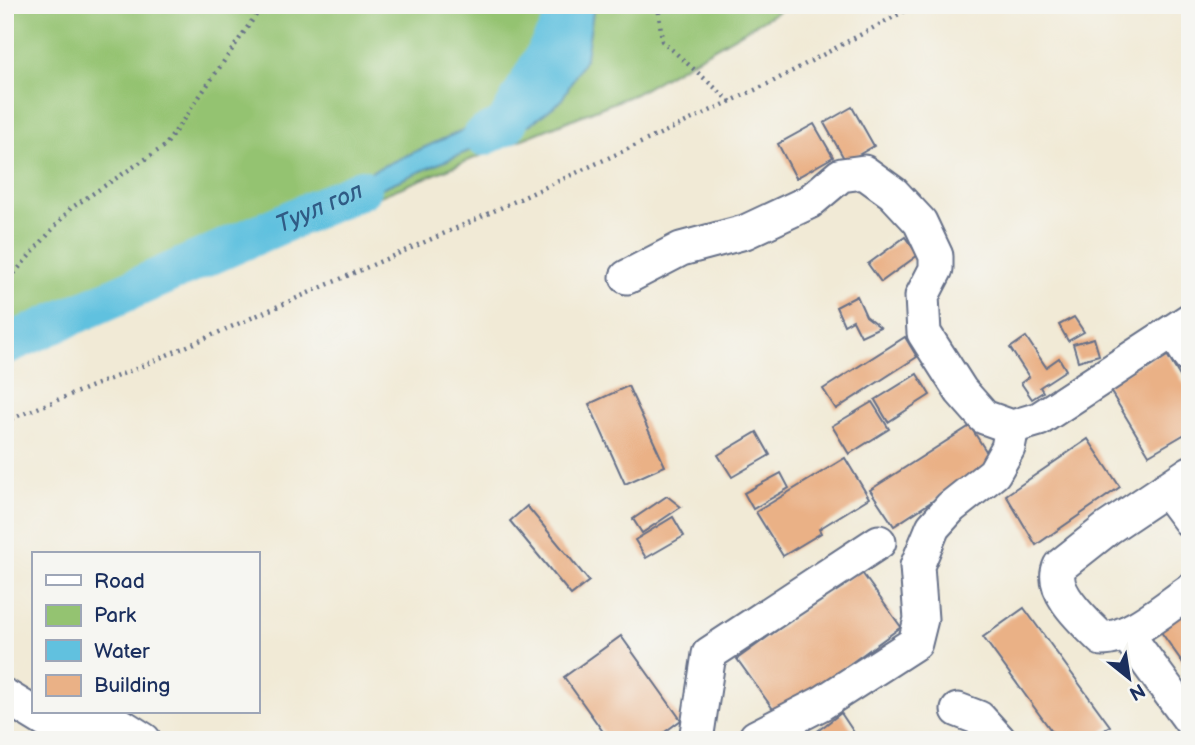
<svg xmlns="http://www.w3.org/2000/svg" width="1195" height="745" font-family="'Balsamiq Sans',sans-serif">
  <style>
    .green { fill: #94c371; stroke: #587968; stroke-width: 2 }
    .water { fill: #61c1df; stroke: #3e789e; stroke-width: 2 }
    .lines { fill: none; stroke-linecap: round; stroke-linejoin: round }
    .river { stroke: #61c1df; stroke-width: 40 }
    .building { fill: #eab186 }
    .minor-casing { stroke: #667088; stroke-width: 37 }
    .path { stroke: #667088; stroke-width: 4.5; stroke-dasharray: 2 5; stroke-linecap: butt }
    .minor { stroke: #fff; stroke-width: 33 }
    .labels { text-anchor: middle; stroke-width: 5; stroke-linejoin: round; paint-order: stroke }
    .water-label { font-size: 24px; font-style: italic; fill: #305b85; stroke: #f6f6f2 }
  </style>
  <rect width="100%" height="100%" fill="#f6f6f2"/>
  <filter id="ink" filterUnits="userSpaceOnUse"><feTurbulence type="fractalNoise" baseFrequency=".0143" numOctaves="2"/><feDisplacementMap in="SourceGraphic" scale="14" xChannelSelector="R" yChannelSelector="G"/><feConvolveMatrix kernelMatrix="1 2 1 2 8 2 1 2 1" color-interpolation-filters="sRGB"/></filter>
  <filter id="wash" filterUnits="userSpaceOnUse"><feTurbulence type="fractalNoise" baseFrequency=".00686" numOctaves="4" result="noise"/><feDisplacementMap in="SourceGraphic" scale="28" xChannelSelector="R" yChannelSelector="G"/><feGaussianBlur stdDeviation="1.57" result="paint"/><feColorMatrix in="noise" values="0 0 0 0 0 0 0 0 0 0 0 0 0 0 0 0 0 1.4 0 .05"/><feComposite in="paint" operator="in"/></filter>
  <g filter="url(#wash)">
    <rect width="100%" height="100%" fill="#f1ead6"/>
    <path class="green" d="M5 5H789L635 94 5 346Z"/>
    <path class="water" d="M566 5H594L586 57 561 101 528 126 313 217 310 199 483 121 542 85Z"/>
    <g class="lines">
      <g class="river">
        <path d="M483 136 505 126 573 5"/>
        <path id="s1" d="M5 345 361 189"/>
      </g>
    </g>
    <g id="blocks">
      <g class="building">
        <path d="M852 107 874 146 846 162 824 123Z"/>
        <path d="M814 124 833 157 796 178 778 144Z"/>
        <path d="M905 237 918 255 881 282 868 264Z"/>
        <path d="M857 296 866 316 880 327 861 336 853 320 844 325 836 307Z"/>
        <path d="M1074 317 1084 332 1068 341 1059 325Z"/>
        <path d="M905 337 917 357 836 409 823 389Z"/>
        <path d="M1026 337 1046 367 1059 358 1066 370 1040 387 1043 392 1032 399 1021 383 1029 377 1010 348Z"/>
        <path d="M1094 338 1099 355 1078 361 1073 344Z"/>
        <path d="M1164 350 1190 393V431L1149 455 1106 384Z"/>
        <path d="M917 374 930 395 888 422 875 400Z"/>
        <path d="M628 386 665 466 625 484 589 404Z"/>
        <path d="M872 402 889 429 849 454 832 426Z"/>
        <path d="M970 426 993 462 894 526 870 490Z"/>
        <path d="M757 432 770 455 732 477 718 455Z"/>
        <path d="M1088 439 1120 487 1036 545 1006 495Z"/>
        <path d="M845 458 869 498 819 529 821 533 783 556 756 512Z"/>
        <path d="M781 473 789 488 753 509 744 493Z"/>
        <path d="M667 496 681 507 642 533 633 519Z"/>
        <path d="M527 506 589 581 571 595 510 521Z"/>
        <path d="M673 517 684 536 646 558 635 540Z"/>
        <path d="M860 570 901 627 778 716 737 659Z"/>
        <path d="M1190 596V673L1154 622Z"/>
        <path d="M1024 608 1110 726 1091 740H1058L983 637Z"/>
        <path d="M621 636 681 720 654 740H609L564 677Z"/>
        <path d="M841 713 859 740H806Z"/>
      </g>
    </g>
  </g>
  <g filter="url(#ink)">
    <use href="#blocks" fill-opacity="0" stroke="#667088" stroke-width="2"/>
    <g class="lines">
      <g class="minor-casing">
        <g id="minor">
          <path d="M627 277 681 249 745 232 809 202 841 175 864 172 893 193 920 222 936 256V269L922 296 924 333 961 391 984 417 1012 427 1039 419 1190 320"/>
          <path d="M1174 331 1190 357"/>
          <path d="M1190 473 1108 528 1060 566C1048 591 1086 623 1102 639 1130 639 1166 607 1190 591"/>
          <path d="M1166 489 1190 521"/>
          <path d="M1126 633 1190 720"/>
          <path d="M5 696 51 724H88L109 722 122 726 144 740"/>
          <path d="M958 710 979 718 999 740"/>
          <path d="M756 737 822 703 915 643 921 619 917 566 933 527 951 507 994 473 1008 448 1012 427"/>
          <path d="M696 740 709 654 879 542"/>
        </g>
      </g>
      <g class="path">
        <path d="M658 5 662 41 731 102"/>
        <path d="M5 284 71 208 165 146 263 5"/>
        <path d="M5 421 135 369 468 223 770 83 916 5"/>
      </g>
      <use href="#minor" class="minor"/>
    </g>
  </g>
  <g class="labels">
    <g class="water-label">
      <text dy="8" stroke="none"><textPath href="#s1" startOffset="343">Туул гол</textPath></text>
    </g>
  </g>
  <rect width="1195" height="745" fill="none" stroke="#f6f6f2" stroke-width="28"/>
  <rect x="32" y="552" width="228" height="161" fill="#f6f6f2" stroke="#9ea6b7" stroke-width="2"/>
  <rect x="46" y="575" width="35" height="10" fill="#ffffff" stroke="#9ea6b7" stroke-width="2"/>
  <text x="94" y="588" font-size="21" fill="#1b2f5e">Road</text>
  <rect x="46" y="605" width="35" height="21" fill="#94c371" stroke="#9ea6b7" stroke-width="2"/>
  <text x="94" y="622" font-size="21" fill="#1b2f5e">Park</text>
  <rect x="46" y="640" width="35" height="21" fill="#61c1df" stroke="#9ea6b7" stroke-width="2"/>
  <text x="94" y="658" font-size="21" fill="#1b2f5e">Water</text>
  <rect x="46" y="675" width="35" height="21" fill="#eab186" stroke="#9ea6b7" stroke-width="2"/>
  <text x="94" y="692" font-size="21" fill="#1b2f5e">Building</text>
  <g transform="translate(1129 678) rotate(150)" stroke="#f6f6f2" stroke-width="5" paint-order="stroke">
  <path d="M0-5L12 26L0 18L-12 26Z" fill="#1b2f5e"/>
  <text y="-10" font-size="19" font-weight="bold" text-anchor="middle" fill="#1b2f5e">N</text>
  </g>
</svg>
